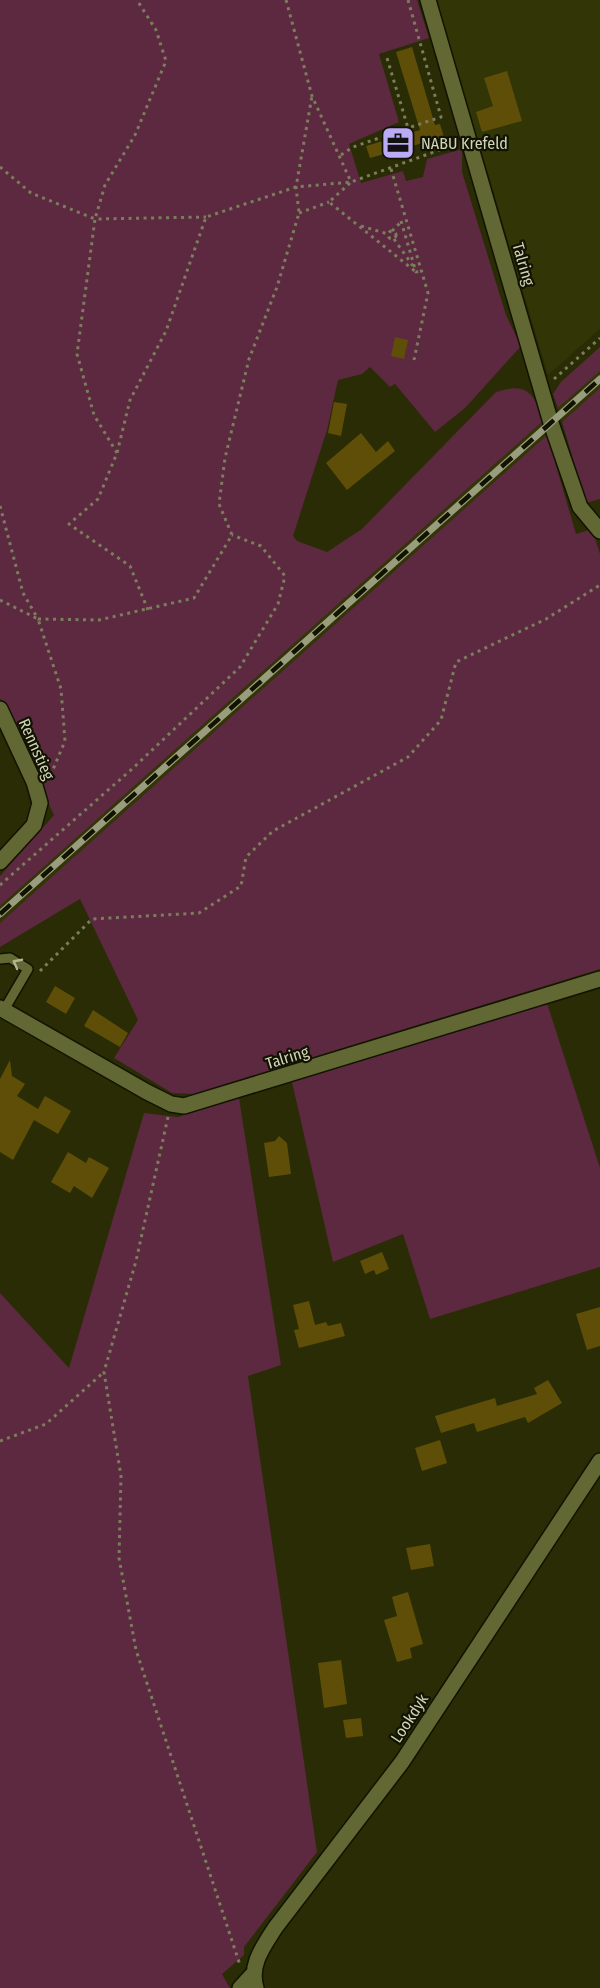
<svg xmlns="http://www.w3.org/2000/svg" width="600" height="1988" font-family="'Fira Sans Condensed',sans-serif">
  <style>
    .built { fill: #323505 }
    .green { fill: #5d2940 }
    .building { fill: #5f4e08 }
    .lines { fill: none; stroke-linecap: round; stroke-linejoin: round }
    .service-casing { stroke: #121400; stroke-width: 12 }
    .minor-casing { stroke: #121400; stroke-width: 18 }
    .tertiary-casing { stroke: #121400; stroke-width: 18 }
    .path { stroke: #7b7e5c; stroke-width: 3; stroke-dasharray: 3 4.5; stroke-linecap: butt }
    .service { stroke: #626834; stroke-width: 9 }
    .minor { stroke: #626834; stroke-width: 15 }
    .tertiary { stroke: #626834; stroke-width: 15 }
    .rail-casing { stroke: #999c7d; stroke-width: 7 }
    .rail { stroke: #121301; stroke-width: 4.5; stroke-dasharray: 14; stroke-linecap: butt }
    .oneway { stroke: #b0b492 }
    .labels { text-anchor: middle; stroke-width: 4.5; stroke-linejoin: round; paint-order: stroke }
    .poi-label { font-size: 16px; fill: #d1d5ba; stroke: #121301; text-anchor: start }
    .street-label { font-size: 16px; fill: #d1d5ba; stroke: #121301 }
  </style>
  <rect width="100%" height="100%" fill="#292c04"/>
  <g class="built">
    <path d="M436 0H600V329L548 375Z"/>
    <path d="M600 371V388L562 422 558 408Z"/>
    <path d="M543 421 547 435 0 923V906Z"/>
  </g>
  <g class="green">
    <path d="M0 0H417L429 38 379 54 399 122 349 144 361 183 403 171 406 181 423 177 427 159 462 149V172L506 315 521 346 465 408 435 432 395 384 390 387 370 367 362 374 338 380 327 430 293 536 297 541 327 552 362 529 496 392C526 382 535 393 543 421L0 906V876L54 815 0 698Z"/>
    <path d="M600 347V371L558 408 553 394 561 382Z"/>
    <path d="M600 388V499L586 503 562 422Z"/>
    <path d="M547 435 576 534 592 529 600 554V969L193 1094 172 1093 114 1058 138 1020 80 899 0 947V923Z"/>
    <path d="M547 1003 600 1168V1267L430 1319 403 1234 333 1262 292 1082Z"/>
    <path d="M239 1098 281 1365 248 1376 317 1852 244 1947V1955L222 1974 230 1988H0V1293L69 1368 144 1113 178 1117Z"/>
  </g>
  <g class="building">
    <path d="M412 47 435 125 440 124 444 137 370 158 366 146 420 130 396 52Z"/>
    <path d="M507 71 522 121 482 132 476 112 493 106 484 78Z"/>
    <path d="M395 337 408 340 404 359 391 356Z"/>
    <path d="M334 402 347 404 341 436 328 433Z"/>
    <path d="M361 433 376 452 388 441 395 451 347 490 326 463Z"/>
    <path d="M55 986 75 998 66 1014 46 1002Z"/>
    <path d="M93 1010 128 1033 120 1047 84 1026Z"/>
    <path d="M10 1060 12 1076 25 1084 17 1096 38 1109 45 1096 71 1111 58 1134 34 1120 13 1160 0 1152V1079Z"/>
    <path d="M279 1136 287 1143 291 1174 269 1177 264 1143 275 1141Z"/>
    <path d="M68 1152 86 1163 89 1157 109 1168 92 1198 74 1186 70 1193 51 1182Z"/>
    <path d="M382 1252 389 1269 376 1275 374 1270 365 1274 360 1261Z"/>
    <path d="M309 1301 315 1325 326 1322 328 1326 341 1323 345 1336 299 1348 294 1330 299 1329 293 1305Z"/>
    <path d="M600 1307V1346L587 1350 576 1314Z"/>
    <path d="M548 1380 562 1403 528 1423 525 1417 477 1432 474 1423 441 1433 435 1416 495 1398 497 1406 537 1394 534 1388Z"/>
    <path d="M440 1440 447 1463 422 1471 415 1448Z"/>
    <path d="M430 1544 434 1566 411 1570 406 1548Z"/>
    <path d="M408 1592 423 1644 410 1648 412 1658 397 1662 384 1620 397 1616 392 1597Z"/>
    <path d="M341 1660 347 1704 324 1708 318 1663Z"/>
    <path d="M361 1718 363 1736 346 1738 343 1720Z"/>
  </g>
  <g class="lines">
    <g class="service-casing">
      <path id="service" d="M0 959 10 958 28 969 4 1010"/>
    </g>
    <g class="minor-casing">
      <g id="minor">
        <path d="M428 0 551 423 580 507 600 531"/>
        <path d="M0 709 34 782 40 803 34 825 0 862"/>
        <path d="M240 1988 252 1975"/>
      </g>
    </g>
    <g class="tertiary-casing">
      <g id="tertiary">
        <path d="M0 1008 147 1092 171 1104 184 1106 600 979"/>
        <path d="M256 1988C249 1965 263 1947 275 1928L402 1762 600 1461"/>
      </g>
    </g>
    <g class="path">
      <path d="M286 0 312 96 351 182"/>
      <path d="M408 0 441 117 408 128"/>
      <path d="M341 155 353 147 408 128 387 58"/>
      <path d="M0 167 31 193 95 219 105 185 135 135 166 61 156 30 137 0"/>
      <path d="M391 169 428 293 414 360"/>
      <path d="M350 183 329 202 416 272"/>
      <path d="M299 213 329 202"/>
      <path d="M401 221 416 272 422 271"/>
      <path d="M361 226 388 234"/>
      <circle cx="392" cy="235" r="4"/>
      <path d="M392 231 401 222"/>
      <path d="M394 239 413 266"/>
      <path d="M554 379 600 338"/>
      <path d="M117 453 94 415 77 354 95 219 206 217"/>
      <path d="M0 506 23 593 38 619 99 620 194 598 232 535 219 504 225 458 249 359 277 287 299 213 296 187 312 96"/>
      <path d="M0 600 38 619 61 689 65 741 49 779"/>
      <path d="M148 610 130 566 69 524 98 499 117 453 130 400 166 331 206 217 296 187 351 182 456 144"/>
      <path d="M0 885 132 769 240 667 278 604 285 576 261 546 232 535"/>
      <path d="M40 971 92 919 199 913 241 886 246 857 273 831 408 757 441 720 456 662 546 619 600 585"/>
      <path d="M168 1117 136 1261 104 1372 121 1476 119 1558 136 1650 240 1965"/>
      <path d="M0 1441 46 1424 104 1372"/>
    </g>
    <use href="#service" class="service"/>
    <use href="#minor" class="minor"/>
    <use href="#tertiary" class="tertiary"/>
    <g class="rail-casing">
      <path id="rail" d="M0 914 600 379"/>
    </g>
    <use href="#rail" class="rail"/>
  </g>
  <defs><path id="oneway-chevron" d="M-2-3.5L2.5 0L-2 3.5" fill="none" stroke-width="1.6" stroke-linecap="round" stroke-linejoin="round" transform="scale(1.5)"/></defs>
  <use class="oneway" href="#oneway-chevron" transform="translate(17 963) rotate(-152)"/>
  <defs>
    <g id="office-square" transform="scale(1.725)"><rect x="-9" y="-9" width="18" height="18" rx="4" fill="#bbaaf6" stroke="#121301"/><path d="M-6-3h4V-5.5h4V-3h4V5H-6ZM-1-4.5V-3h2v-1.5ZM-6 0V1H6V0Z" fill="#111"/></g>
  </defs>
  <g fill-rule="evenodd">
    <use href="#office-square" x="398" y="143"/>
  </g>
  <g class="labels">
    <g class="poi-label">
      <text x="421" y="149">NABU Krefeld</text>
    </g>
    <g class="street-label">
      <text transform="translate(524 264) rotate(74)" y="6">Talring</text>
      <text transform="translate(37 749) rotate(66)" y="6">Rennstieg</text>
      <text transform="translate(287 1057) rotate(-17)" y="6">Talring</text>
      <text transform="translate(409 1718) rotate(-57)" y="6">Lookdyk</text>
    </g>
  </g>
</svg>
